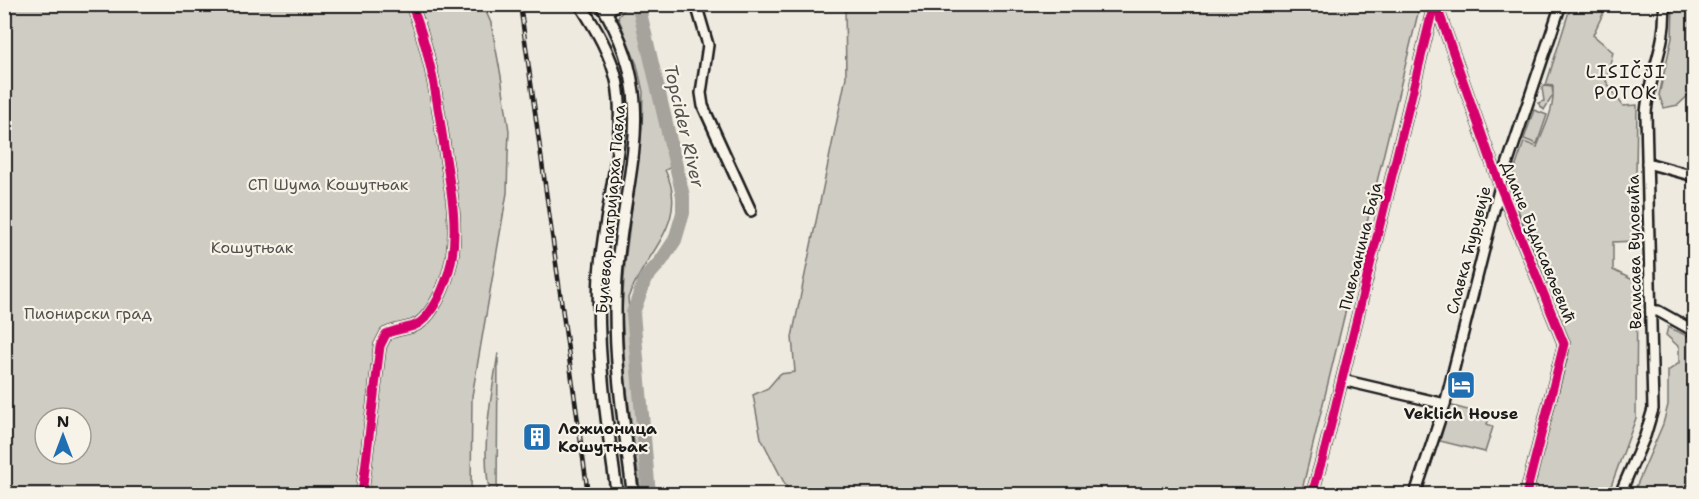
<svg xmlns="http://www.w3.org/2000/svg" width="1699" height="499" font-family="'Shantell Sans',sans-serif">
  <style>
    .green { fill: #cfccc3; stroke: #767470; stroke-width: 1.5; fill-rule: evenodd }
    .lines { fill: none; stroke-linecap: round; stroke-linejoin: round }
    .river { stroke: #a6a39d; stroke-width: 14 }
    .minor-casing { stroke: #1c1c1c; stroke-width: 14 }
    .major-casing { stroke: #1c1c1c; stroke-width: 15 }
    .minor { stroke: #f7f3e8; stroke-width: 9 }
    .major { stroke: #f7f3e8; stroke-width: 10 }
    .rail-casing { stroke: #1c1c1c; stroke-width: 4.5 }
    .rail { stroke: #f7f3e8; stroke-width: 2; stroke-dasharray: 7; stroke-linecap: butt }
    .cycleway-casing { stroke: #f7f3e8; stroke-width: 13 }
    .cycleway { stroke: #d6006c; stroke-width: 9 }
    .labels { text-anchor: middle; stroke-width: 4.5; stroke-linejoin: round; paint-order: stroke }
    .park-label { font-size: 16px; fill: #52514e; stroke: #f7f3e8 }
    .street-label { font-size: 16px; fill: #1c1c1c; stroke: #f7f3e8 }
    .poi-label { font-size: 16px; font-weight: bold; fill: #1c1c1c; stroke: #f7f3e8 }
    .neighbourhood-label { font-size: 18px; letter-spacing: 1.5px; fill: #1c1c1c; stroke: #f7f3e8 }
    .water-label { font-size: 18px; font-style: italic; fill: #535250; stroke: #f7f3e8 }
  </style>
  <rect width="100%" height="100%" fill="#eeeae0"/>
  <filter id="ink" filterUnits="userSpaceOnUse"><feTurbulence type="fractalNoise" baseFrequency=".0167" numOctaves="2"/><feDisplacementMap in="SourceGraphic" scale="12" xChannelSelector="R" yChannelSelector="G"/><feConvolveMatrix kernelMatrix="1 2 1 2 8 2 1 2 1" color-interpolation-filters="sRGB"/></filter>
  <g filter="url(#ink)">
    <g class="green">
      <path d="M4 5H483L491 23 501 76 509 131 508 155 507 193 472 396 471 494H5ZM45 418H81V454H45Z"/>
      <path d="M628 5H635L674 166 665 170C691 222 645 252 628 298L646 494H641L625 377 622 311 625 263 642 128 643 92 637 65 618 17Z"/>
      <path d="M845 5H1420L1301 494H790L761 438 753 395 768 388 780 374 795 372 792 337 846 77Z"/>
      <path d="M1571 5H1607L1593 35 1613 52 1606 81 1623 106 1637 105 1635 241 1613 242V270L1637 282 1636 418 1608 494H1531L1569 352V341L1558 315 1564 313 1552 282 1546 284 1509 186 1524 142 1537 147C1543 131 1553 112 1553 95L1544 110 1538 103 1544 101 1542 88 1544 86 1552 87 1553 94V86L1546 85Z"/>
      <path d="M1673 5H1694V90L1678 105 1664 108 1659 95 1672 38Z"/>
      <path d="M1534 110 1547 115 1537 144 1524 139Z"/>
      <path d="M1668 327 1694 339V494H1633L1663 424 1668 405V371L1679 363V347L1666 335Z"/>
      <path d="M498 353 497 494H490C480 447 491 401 498 353Z"/>
      <path d="M1449 405 1490 416 1487 424 1493 427 1485 452 1440 441Z"/>
    </g>
    <g class="lines">
      <path class="river" d="M638 4 683 196V213L675 240 661 261 645 279 633 313 649 494"/>
      <g class="minor-casing">
        <g id="minor">
          <path d="M696 4 708 45 701 93 703 106 751 211"/>
          <path d="M1436 4 1500 186 1564 344 1526 494"/>
          <path d="M606 12 618 4"/>
          <path d="M1647 163 1694 176"/>
          <path d="M1651 311H1658L1694 331"/>
          <path d="M1342 380 1445 404"/>
          <path d="M362 494 380 346 386 334C399 327 414 330 424 319 438 305 449 276 452 257 458 223 450 185 445 152 437 102 431 51 411 4"/>
          <path d="M1312 494 1324 453 1434 4"/>
          <path d="M1415 494 1445 404 1500 186 1561 4"/>
          <path d="M1620 494 1645 436 1653 409 1646 114C1648 76 1668 44 1664 4"/>
        </g>
      </g>
      <g class="major-casing">
        <g id="major">
          <path d="M580 4C596 29 611 54 617 82 629 141 600 224 599 286 597 357 607 425 617 494"/>
          <path d="M601 4C665 105 620 180 616 287 613 357 624 425 633 494"/>
        </g>
      </g>
      <use href="#minor" class="minor"/>
      <use href="#major" class="major"/>
      <g class="rail-casing">
        <path id="rail" d="M520 4 588 494"/>
      </g>
      <use href="#rail" class="rail"/>
      <g class="cycleway-casing">
        <g id="cycleway">
          <path d="M1436 4 1500 186 1564 344 1526 494"/>
          <path d="M362 494 380 346 386 334C399 327 414 330 424 319 438 305 449 276 452 257 458 223 450 185 445 152 437 102 431 51 411 4"/>
          <path d="M1312 494 1324 453 1434 4"/>
        </g>
      </g>
      <use href="#cycleway" class="cycleway"/>
    </g>
  </g>
  <defs>
    <g id="hotel-square" transform="scale(1.5)"><rect x="-9" y="-9" width="18" height="18" rx="4" fill="#1f6fb2" stroke="#f7f3e8"/><path d="M-6-4.5h1.5V1H6V5H4.5V3h-9V5H-6ZM-4 0a1.8 1.8 0 1 1 3.6 0ZM.5 0V-2.5h3Q6-2.5 6 0Z" fill="#fff"/></g>
    <g id="building-square" transform="scale(1.5)"><rect x="-9" y="-9" width="18" height="18" rx="4" fill="#1f6fb2" stroke="#f7f3e8"/><path d="M-4-6H4V6H1V3H-1V6H-4ZM-2.5-4.3h1.7v1.8h-1.7ZM.8-4.3h1.7v1.8H.8ZM-2.5-1h1.7V.8h-1.7ZM.8-1h1.7V.8H.8Z" fill="#fff"/></g>
  </defs>
  <g fill-rule="evenodd">
    <use href="#hotel-square" x="1461" y="385"/>
    <use href="#building-square" x="537" y="437"/>
  </g>
  <g class="labels">
    <g class="park-label">
      <text x="328" y="190">СП Шума Кошутњак</text>
      <text x="252" y="253">Кошутњак</text>
      <text x="88" y="319">Пионирски град</text>
    </g>
    <g class="street-label">
      <text transform="translate(610 209) rotate(-85)" y="6">Булевар патријарха Павла</text>
      <text transform="translate(1539 242) rotate(68)" y="6">Диане Будисављевић</text>
      <text transform="translate(1360 246) rotate(-76)" y="6">Пивљанина Баја</text>
      <text transform="translate(1468 250) rotate(-75)" y="6">Славка Ћурувије</text>
      <text transform="translate(1634 252) rotate(-91)" y="6">Велисава Вуловића</text>
    </g>
    <g class="poi-label">
      <text x="1461" y="419">Veklich House</text>
      <text x="558" y="434" text-anchor="start">Ложионица<tspan x="558" dy="18">Кошутњак</tspan></text>
    </g>
    <g class="neighbourhood-label">
      <text x="1626" y="78">LISIČJI<tspan x="1626" dy="21">POTOK</tspan></text>
    </g>
    <g class="water-label">
      <text transform="translate(684 126) rotate(77)" y="6">Topcider River</text>
    </g>
  </g>
  <rect width="1699" height="499" fill="none" stroke="#f7f3e8" stroke-width="24"/>
  <rect x="12" y="12" width="1675" height="475" fill="none" stroke="#1c1c1c" stroke-width="2" filter="url(#ink)"/>
  <g transform="translate(63 436)"><circle r="28" fill="#f7f3e8" stroke="#9f9d96" stroke-width="1.5"/>
  <path d="M0-4.5L10 22L0 15L-10 22Z" fill="#1f6fb2"/>
  <text y="-9" font-size="16" font-weight="bold" text-anchor="middle" fill="#1c1c1c">N</text>
  </g>
</svg>
